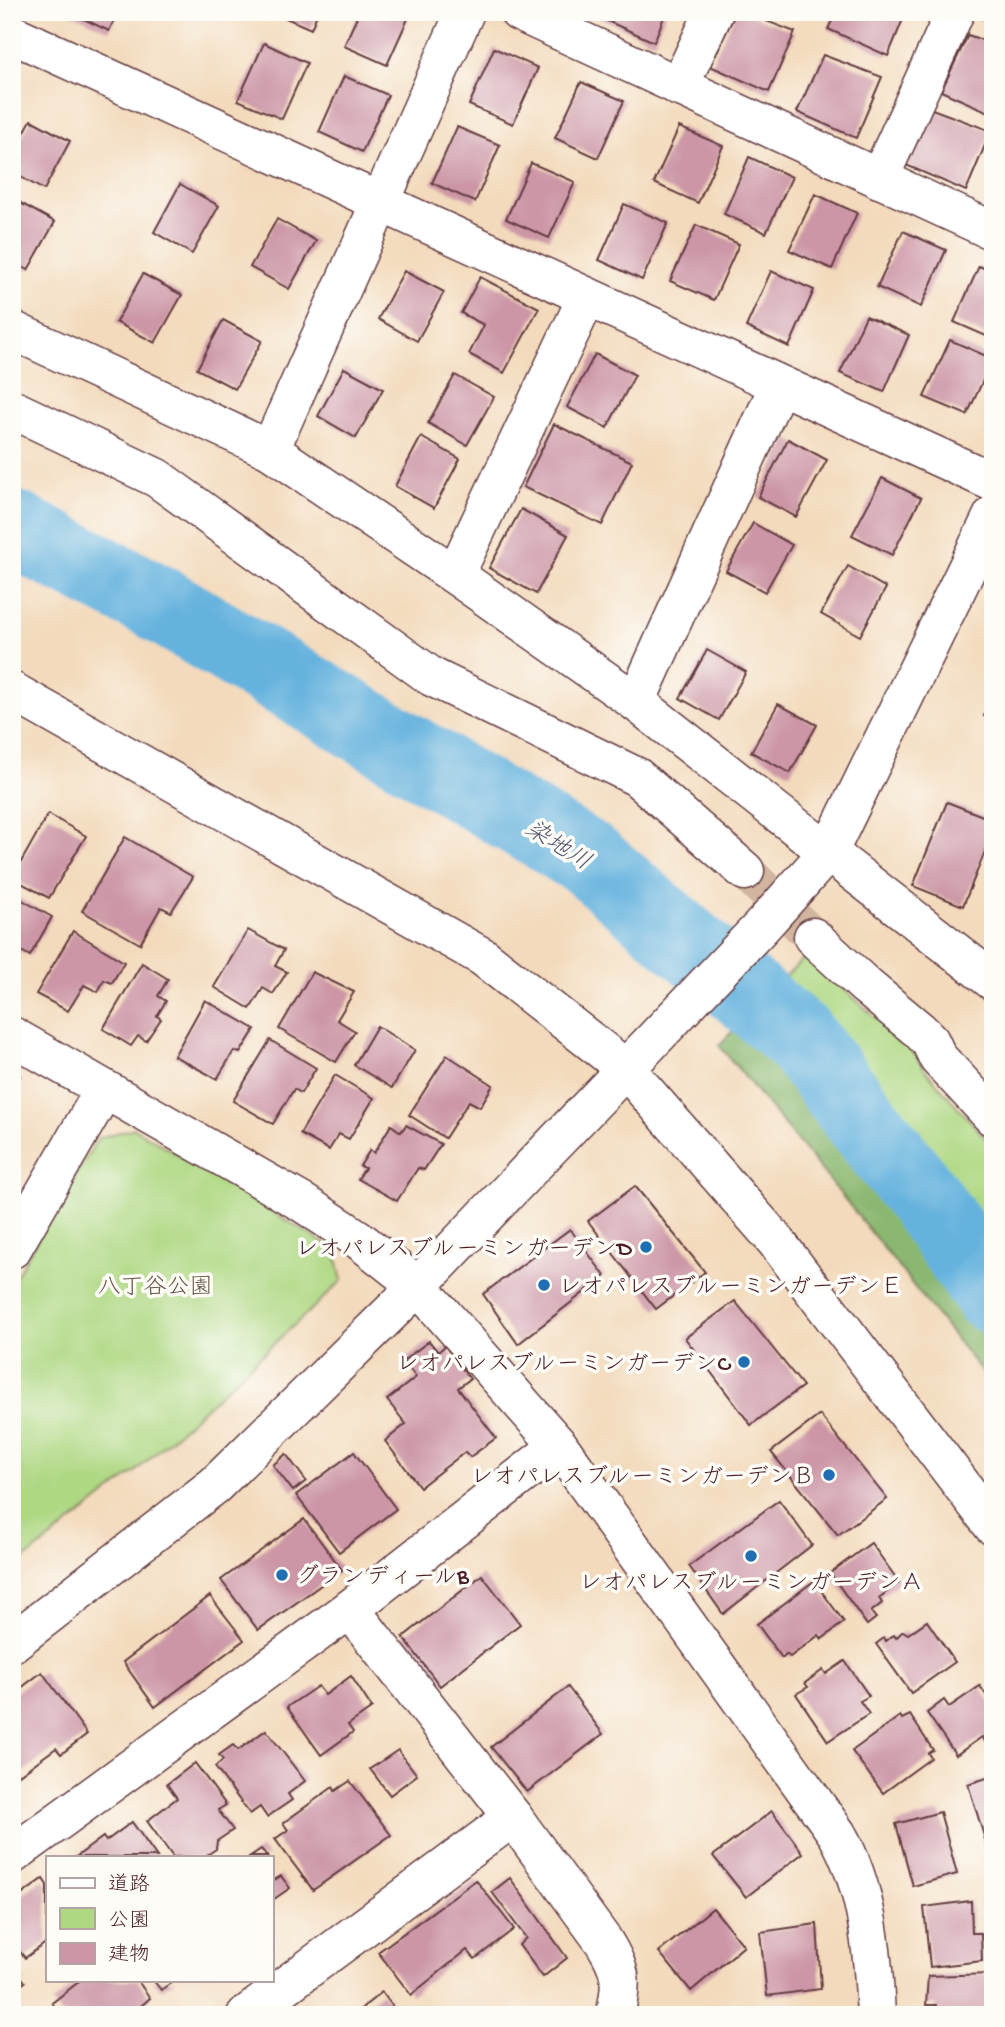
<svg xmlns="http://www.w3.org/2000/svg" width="1005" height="2027" font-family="'Gochi Hand','Klee One',sans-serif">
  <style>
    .green { fill: #afd883; stroke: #7c7c57; stroke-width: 2 }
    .forest { fill: #8bb871; stroke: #6a6c4e; stroke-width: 2 }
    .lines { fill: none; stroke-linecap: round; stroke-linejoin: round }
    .river { stroke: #65b2de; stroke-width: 77 }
    .building { fill: #cc96a6 }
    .minor-tunnel { stroke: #d1b59f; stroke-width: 38; stroke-dasharray: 38 19; stroke-linecap: butt }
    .minor-casing { stroke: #633b41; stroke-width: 41 }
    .minor { stroke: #fff; stroke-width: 38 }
    .poi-dot { fill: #1f6fb2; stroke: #fdfcf7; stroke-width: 2.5 }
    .labels { text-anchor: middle; stroke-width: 7; stroke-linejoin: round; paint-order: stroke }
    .poi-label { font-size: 23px; fill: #4a1f2b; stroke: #fdfcf7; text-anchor: end }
    .park-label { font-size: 23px; fill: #685645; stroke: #fdfcf7 }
    .water-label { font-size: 24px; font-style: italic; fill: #555a73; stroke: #fdfcf7 }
  </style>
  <rect width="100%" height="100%" fill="#fdfcf7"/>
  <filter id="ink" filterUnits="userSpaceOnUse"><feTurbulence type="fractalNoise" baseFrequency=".0143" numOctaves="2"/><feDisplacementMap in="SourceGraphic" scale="14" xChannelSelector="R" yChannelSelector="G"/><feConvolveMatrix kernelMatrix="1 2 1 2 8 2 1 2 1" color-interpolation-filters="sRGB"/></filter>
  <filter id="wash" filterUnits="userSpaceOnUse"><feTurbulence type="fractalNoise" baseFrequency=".00686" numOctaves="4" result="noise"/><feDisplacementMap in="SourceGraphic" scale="28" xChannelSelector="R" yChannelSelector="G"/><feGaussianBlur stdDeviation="1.57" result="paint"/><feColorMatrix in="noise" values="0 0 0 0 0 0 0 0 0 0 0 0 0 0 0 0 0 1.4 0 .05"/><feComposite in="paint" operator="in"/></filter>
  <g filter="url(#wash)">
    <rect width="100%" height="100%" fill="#f3dabc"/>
    <g class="green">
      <path d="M807 955 916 1055 926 1071 993 1147V1386L840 1193 719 1045Z"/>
      <path d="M134 1128 335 1250 342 1281 136 1471 12 1569V1283L98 1138Z"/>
    </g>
    <path class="forest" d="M745 1019 782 1050 993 1332V1386L840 1193 719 1045Z"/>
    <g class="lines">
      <path class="river" d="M12 528 158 603 588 859 798 1037 922 1196 993 1296"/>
    </g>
    <g id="blocks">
      <g class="building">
        <path d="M69 12H118L109 31Z"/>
        <path d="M272 12H318L311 29Z"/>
        <path d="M359 12H411L387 65 344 46Z"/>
        <path d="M596 12H666L654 42 594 15Z"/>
        <path d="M736 12H743L795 32 769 92 710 66Z"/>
        <path d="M836 12H906L888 56 828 29Z"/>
        <path d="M980 12H993V23L978 17Z"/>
        <path d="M968 35 993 44V114L941 91Z"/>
        <path d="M264 43 307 63 282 119 238 100Z"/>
        <path d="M494 48 538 68 513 124 469 105Z"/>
        <path d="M823 55 882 77 856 138 797 112Z"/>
        <path d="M344 76 388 95 362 152 319 132Z"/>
        <path d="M581 82 624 101 598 158 555 138Z"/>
        <path d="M932 109 991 131 966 191 906 165Z"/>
        <path d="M31 120 70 141 44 190 12 172V155Z"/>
        <path d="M457 127 500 145 475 202 432 183Z"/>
        <path d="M679 127 723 146 698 203 654 183Z"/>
        <path d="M749 157 792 177 766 233 724 214Z"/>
        <path d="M531 163 575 182 549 238 506 219Z"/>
        <path d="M180 184 219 206 192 254 154 232Z"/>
        <path d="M815 194 857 213 832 269 789 250Z"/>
        <path d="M15 200 55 222 28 270 12 261V206Z"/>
        <path d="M624 204 668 223 642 280 599 260Z"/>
        <path d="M277 219 316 241 289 289 250 267Z"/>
        <path d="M696 225 739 244 714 300 670 281Z"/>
        <path d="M903 231 946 250 921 307 877 287Z"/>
        <path d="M979 266 993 272V339L954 322Z"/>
        <path d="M404 271 444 292 417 341 378 319Z"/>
        <path d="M771 271 814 290 789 347 746 327Z"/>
        <path d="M143 274 182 295 155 343 116 322Z"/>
        <path d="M480 277 539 308 504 373 469 354 484 325 461 313Z"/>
        <path d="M866 316 909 335 884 392 840 373Z"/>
        <path d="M223 320 262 341 235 389 197 369Z"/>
        <path d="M950 340 993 359 967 415 924 397Z"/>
        <path d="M595 354 635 375 607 428 567 407Z"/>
        <path d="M344 368 383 389 356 438 318 416Z"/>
        <path d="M455 375 494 397 467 445 428 423Z"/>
        <path d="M554 424 632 462 602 525 523 487Z"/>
        <path d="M421 437 460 459 434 508 395 486Z"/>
        <path d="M788 439 827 460 796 517 758 497Z"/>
        <path d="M882 478 921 498 892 555 852 535Z"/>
        <path d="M521 509 568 535 536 594 489 568Z"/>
        <path d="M753 523 792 545 765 592 726 571Z"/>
        <path d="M848 566 886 588 860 636 821 614Z"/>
        <path d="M707 650 746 672 719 720 680 698Z"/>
        <path d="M993 696V720L984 716Z"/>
        <path d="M778 704 817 725 790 773 751 752Z"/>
        <path d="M947 802 993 820V832L963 906 913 886Z"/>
        <path d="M48 814 86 836 49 898 12 878Z"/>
        <path d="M125 837 193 877 171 912 161 907 140 944 82 911Z"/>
        <path d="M12 894 52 917 30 956 21 951 12 965Z"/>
        <path d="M248 930 284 950 275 966 287 972 273 994 263 988 250 1009 214 987Z"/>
        <path d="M73 931 124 962 112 983 104 980 98 992 84 985 68 1011 36 994Z"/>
        <path d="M142 963 168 979 158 996 166 1001 157 1016 161 1019 146 1041 138 1036 131 1046 103 1029Z"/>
        <path d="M312 972 354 992 337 1020 355 1031 336 1062 279 1029Z"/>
        <path d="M205 1000 255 1029 240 1053 234 1051 217 1079 174 1056Z"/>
        <path d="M377 1026 415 1050 392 1088 354 1065Z"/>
        <path d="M270 1040 316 1068 301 1093 294 1089 273 1124 233 1101Z"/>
        <path d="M447 1055 493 1085 480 1107 469 1101 445 1138 409 1115Z"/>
        <path d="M12 1071 20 1076 12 1091Z"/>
        <path d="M335 1075 374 1098 349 1139 339 1134 329 1150 300 1134Z"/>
        <path d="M391 1125 401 1132 406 1125 441 1144 424 1170 418 1168 397 1201 358 1179 365 1168 360 1166 370 1150 374 1153Z"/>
        <path d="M635 1186 705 1272 656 1309 588 1221Z"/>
        <path d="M570 1229 605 1276 518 1344 483 1294Z"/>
        <path d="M735 1301 803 1386 751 1425 685 1338Z"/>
        <path d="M429 1341 438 1352 445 1346 470 1379 458 1388 496 1438 470 1457 465 1452 420 1487 385 1441 406 1424 387 1400 416 1377 403 1361Z"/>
        <path d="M820 1415 887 1499 838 1535 771 1452Z"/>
        <path d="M354 1452 396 1509 339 1552 296 1495Z"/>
        <path d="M286 1454 306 1481 293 1491 273 1465Z"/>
        <path d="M779 1500 812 1545 723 1614 689 1566Z"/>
        <path d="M304 1519 342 1570 258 1630 221 1580Z"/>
        <path d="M871 1543 899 1582 879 1598 882 1603 871 1612 876 1618 867 1625 830 1573Z"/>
        <path d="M482 1575 520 1624 440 1686 403 1637Z"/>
        <path d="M814 1581 844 1622 822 1639 819 1635 790 1657 786 1654 782 1658 757 1624Z"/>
        <path d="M210 1596 244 1640 155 1707 123 1662Z"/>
        <path d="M927 1621 955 1662 911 1693 876 1644 884 1638 886 1641 894 1635 896 1638 903 1631 908 1634Z"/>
        <path d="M845 1661 869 1696 860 1701 869 1714 828 1741 796 1694 808 1687 805 1683 823 1670 826 1674Z"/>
        <path d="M42 1672 87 1734 61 1754 56 1748 19 1775 12 1766V1695Z"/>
        <path d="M351 1676 372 1708 348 1725 353 1732 321 1755 287 1707 318 1686 325 1695Z"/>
        <path d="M980 1686 993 1705V1748L991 1750 982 1737 956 1755 927 1713 944 1700 949 1707Z"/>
        <path d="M568 1687 603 1734 527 1792 491 1747Z"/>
        <path d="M910 1715 933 1750 928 1753 931 1758 883 1793 852 1751 900 1716 902 1719Z"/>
        <path d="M266 1730 305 1781 288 1794 292 1800 267 1817 260 1807 250 1814 215 1767 223 1760 219 1755 233 1745 238 1750Z"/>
        <path d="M398 1750 417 1775 390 1795 370 1769Z"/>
        <path d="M195 1763 226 1805 218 1810 233 1830 217 1841 216 1849 204 1857H173L147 1821 177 1798 167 1784Z"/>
        <path d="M993 1776V1862H992L968 1784Z"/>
        <path d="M350 1781 391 1835 313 1890 275 1839 288 1830 283 1823 333 1787 335 1791Z"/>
        <path d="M772 1811 803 1853 746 1897 713 1856Z"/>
        <path d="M940 1812 957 1874 913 1886 896 1824Z"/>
        <path d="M132 1822 157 1857H76L103 1837 106 1841Z"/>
        <path d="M261 1849 268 1857H249Z"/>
        <path d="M281 1876 290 1888 271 1901V1882Z"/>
        <path d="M510 1878 567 1958 543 1977 519 1945 526 1938 492 1892Z"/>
        <path d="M43 1879 47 1885V1942L25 1958 12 1942V1902Z"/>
        <path d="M476 1880 514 1929 475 1959 467 1950 411 1995 378 1952Z"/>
        <path d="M971 1901 972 1933H981L982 1961 930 1967 924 1907Z"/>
        <path d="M713 1908 744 1946 691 1991 659 1952Z"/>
        <path d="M817 1924 821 1989 767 1996 760 1932Z"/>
        <path d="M12 1964 25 1982 12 1992Z"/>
        <path d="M991 1974 989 2015H936V2005H926L928 1976Z"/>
        <path d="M81 1980H137L150 1998 131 2015H61L52 2003Z"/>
        <path d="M153 1980H175L161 1990Z"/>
        <path d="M382 1992 399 2015H353Z"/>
      </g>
    </g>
  </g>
  <g filter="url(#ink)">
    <use href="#blocks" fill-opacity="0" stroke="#633b41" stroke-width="2"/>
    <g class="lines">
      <path class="minor-tunnel" d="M745 871 813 937"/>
      <g class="minor-casing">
        <g id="minor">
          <path d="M519 12 993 231"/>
          <path d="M12 34 993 482"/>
          <path d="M679 87 714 12"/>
          <path d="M879 179 955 12"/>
          <path d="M12 330 270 450 455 575 636 702 993 981"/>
          <path d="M12 409 157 478 432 677 637 777 745 871"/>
          <path d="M270 450 465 12"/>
          <path d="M455 575 587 297"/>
          <path d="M12 691 483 957 625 1068 775 1240 993 1526"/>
          <path d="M636 702 779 385"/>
          <path d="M813 937 866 986 919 1030 930 1041 938 1058 993 1117"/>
          <path d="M12 1036 303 1203 358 1239 418 1286 559 1446 837 1834C868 1888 873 1954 876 2015"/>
          <path d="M12 1249 104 1090"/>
          <path d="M350 1609 513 1817 604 1942C622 1971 623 1982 615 2015"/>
          <path d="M12 1643 215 1485 418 1286 762 926 829 851 993 515"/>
          <path d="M12 1855 350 1609 559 1446"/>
          <path d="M246 2015 513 1817"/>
        </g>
      </g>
      <use href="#minor" class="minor"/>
    </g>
  </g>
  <g class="poi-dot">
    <circle cx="646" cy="1247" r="7"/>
    <circle cx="544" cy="1285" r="7"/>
    <circle cx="744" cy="1362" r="7"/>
    <circle cx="829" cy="1475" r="7"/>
    <circle cx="751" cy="1556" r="7"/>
    <circle cx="282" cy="1575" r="7"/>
  </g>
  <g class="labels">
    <g class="poi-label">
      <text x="632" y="1255">レオパレスブルーミンガーデンD</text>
      <text x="558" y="1293" text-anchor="start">レオパレスブルーミンガーデンＥ</text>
      <text x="730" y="1370">レオパレスブルーミンガーデンC</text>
      <text x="815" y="1483">レオパレスブルーミンガーデンＢ</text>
      <text x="296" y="1583" text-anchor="start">グランディールB</text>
      <text x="751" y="1589" text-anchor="middle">レオパレスブルーミンガーデンＡ</text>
    </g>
    <g class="park-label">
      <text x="155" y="1293">八丁谷公園</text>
    </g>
    <g class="water-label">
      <text transform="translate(559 844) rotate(32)" y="8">染地川</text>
    </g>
  </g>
  <rect width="1005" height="2027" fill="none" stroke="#fdfcf7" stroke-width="42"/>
  <rect x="46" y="1856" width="228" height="126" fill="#fdfcf7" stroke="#b5a4a5" stroke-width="2"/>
  <rect x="60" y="1878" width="35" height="10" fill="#ffffff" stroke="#b5a4a5" stroke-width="2"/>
  <text x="108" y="1890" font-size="21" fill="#4a1f2b">道路</text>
  <rect x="60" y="1908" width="35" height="21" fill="#afd883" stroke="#b5a4a5" stroke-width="2"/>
  <text x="108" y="1926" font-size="21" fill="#4a1f2b">公園</text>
  <rect x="60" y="1943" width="35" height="21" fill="#cc96a6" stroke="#b5a4a5" stroke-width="2"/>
  <text x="108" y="1960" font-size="21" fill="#4a1f2b">建物</text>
</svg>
